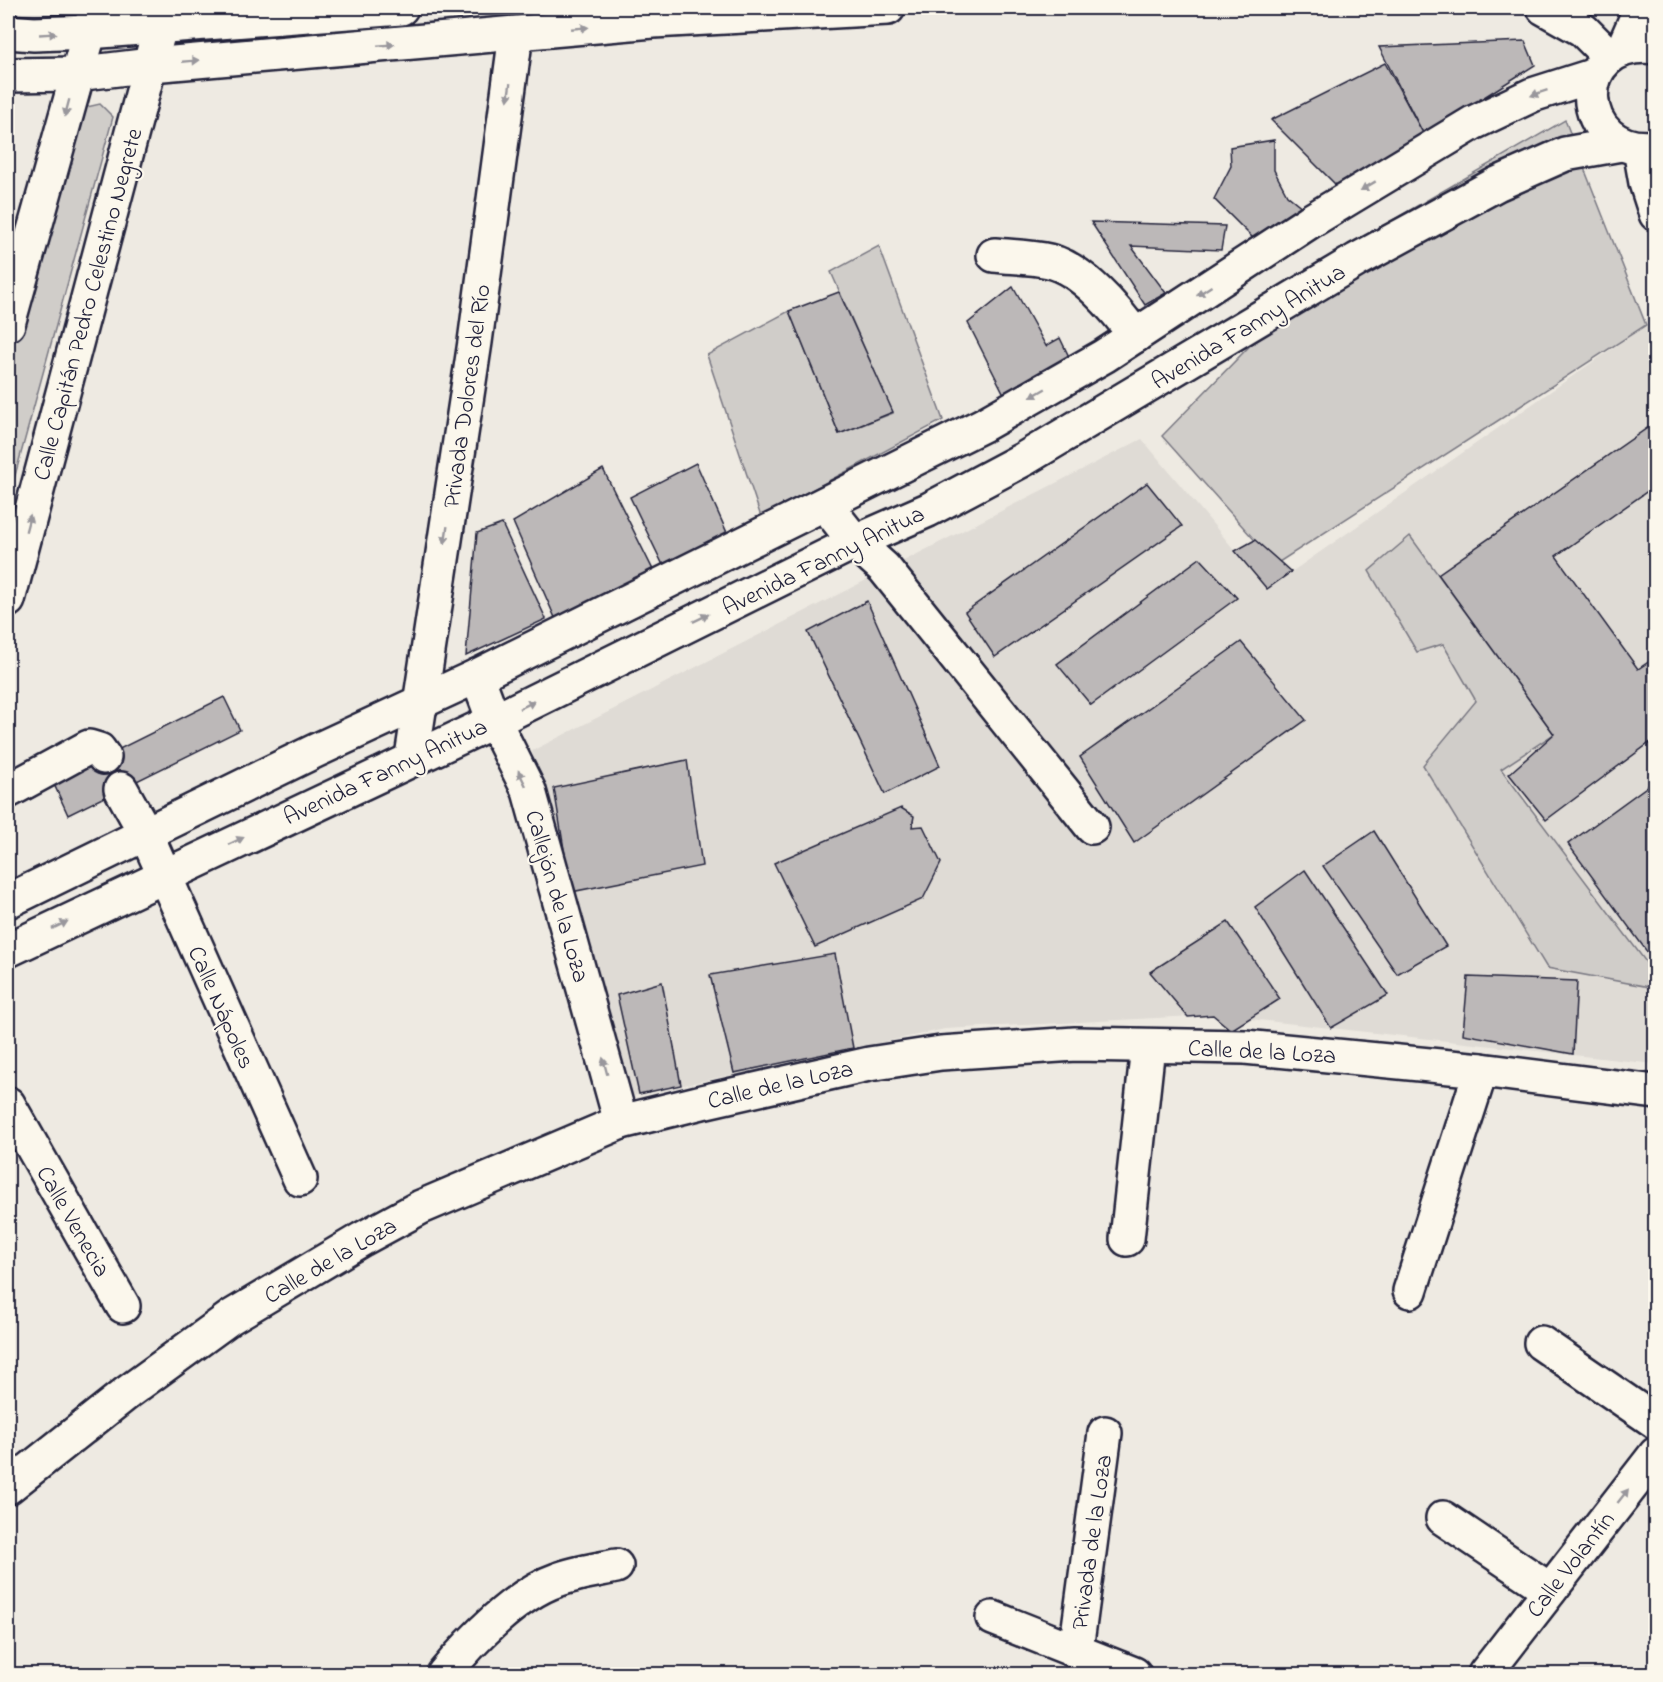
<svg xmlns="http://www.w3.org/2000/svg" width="1663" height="1682" font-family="'Indie Flower',sans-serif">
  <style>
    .built { fill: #dfdbd5 }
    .green { fill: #d0cdc9; stroke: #797882; stroke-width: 1.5 }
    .building { fill: #bcb8b8; stroke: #22223b; stroke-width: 1.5 }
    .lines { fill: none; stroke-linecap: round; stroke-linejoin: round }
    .minor-casing { stroke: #22223b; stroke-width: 38 }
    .major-casing { stroke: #22223b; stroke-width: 38 }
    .minor { stroke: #fbf7ec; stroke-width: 33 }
    .major { stroke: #fbf7ec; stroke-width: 33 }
    .oneway { fill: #99979c }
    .labels { text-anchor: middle; stroke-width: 4.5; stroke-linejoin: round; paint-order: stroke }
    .street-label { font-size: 24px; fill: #22223b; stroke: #fbf7ec }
  </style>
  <rect width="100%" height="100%" fill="#eeeae2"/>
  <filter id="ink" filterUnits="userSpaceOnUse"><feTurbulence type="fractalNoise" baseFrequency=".0167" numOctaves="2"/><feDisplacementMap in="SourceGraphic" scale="12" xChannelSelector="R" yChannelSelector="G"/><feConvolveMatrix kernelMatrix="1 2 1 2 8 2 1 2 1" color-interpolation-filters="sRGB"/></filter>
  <g filter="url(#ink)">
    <path class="built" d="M1646 325 1655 338V1064L1213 1015 945 1029 628 1097 532 751 1142 439 1267 589Z"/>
    <g class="green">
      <path d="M100 104 113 117 8 501V357L74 110Z"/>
      <path d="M1565 120 1646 325 1276 564 1162 436 1346 247Z"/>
      <path d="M879 246 943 420 761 517 707 355 789 311 839 434 893 413 831 272Z"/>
      <path d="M1410 536 1554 734 1501 769 1655 974V988L1547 968 1423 765 1476 701 1443 644 1417 652 1369 571Z"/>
    </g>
    <g class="building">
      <path d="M1525 41 1535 65 1424 135 1379 47Z"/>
      <path d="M1385 63 1424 135 1337 186 1271 120Z"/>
      <path d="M1274 140V170L1287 195 1303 208 1255 240 1214 199 1231 166 1230 147Z"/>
      <path d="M1091 222 1225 226 1221 250 1131 246 1166 293 1145 305Z"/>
      <path d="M1013 287 1046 346 1060 338 1072 363 1004 394 968 323Z"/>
      <path d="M839 292 893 412 839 434 789 311Z"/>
      <path d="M1656 422V485L1556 556 1638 669 1656 657V738L1546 820 1509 774 1554 734 1438 574Z"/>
      <path d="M696 463 728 535 663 565 630 497Z"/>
      <path d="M603 469 654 572 556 620 513 522Z"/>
      <path d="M1147 483 1182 526 995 657 965 612Z"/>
      <path d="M502 524 546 619 466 656 477 533Z"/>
      <path d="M1255 540 1291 572 1267 589 1235 551Z"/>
      <path d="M1200 558 1237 598 1091 705 1057 664Z"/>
      <path d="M867 601 940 766 885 794 808 632Z"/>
      <path d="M1241 642 1306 720 1134 843 1080 757Z"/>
      <path d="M224 697 240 730 68 815 53 782Z"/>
      <path d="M687 760 702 866 571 892 554 788Z"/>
      <path d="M1656 780V964L1568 844Z"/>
      <path d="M901 808 914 816 912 827 923 826 941 863 923 899 815 947 774 863Z"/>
      <path d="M1374 831 1446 946 1397 974 1323 866Z"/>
      <path d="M1305 870 1388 995 1331 1028 1255 907Z"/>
      <path d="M1228 922 1280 999 1231 1030 1213 1015 1188 1017 1150 972Z"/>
      <path d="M835 954 853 1048 734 1073 710 975Z"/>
      <path d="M1468 977 1577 981 1573 1054 1463 1034Z"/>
      <path d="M662 982 681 1085 639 1094 617 995Z"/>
    </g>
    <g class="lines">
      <g class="minor-casing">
        <g id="minor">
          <path d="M1544 8 1583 30 1608 55"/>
          <path d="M1623 49 1641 8"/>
          <path d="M8 75 76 74 151 65 653 21 888 8"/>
          <path d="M1640 149 1646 183 1656 214"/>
          <path d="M994 255C1012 257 1032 257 1049 261 1081 268 1117 310 1135 336"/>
          <path d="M825 504 855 542 884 568 1092 827"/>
          <path d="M477 676 494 721 529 791 621 1122"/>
          <path d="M412 757 475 342 516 34"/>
          <path d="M121 789 146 834 300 1179"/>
          <path d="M8 791 89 747 99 750 104 757"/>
          <path d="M8 1104 123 1306"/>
          <path d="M1127 1239 1148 1046"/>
          <path d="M1410 1291 1481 1070"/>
          <path d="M1541 1343 1656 1422"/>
          <path d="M8 1487 128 1392 231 1317 362 1239 421 1207 621 1122 702 1102 869 1064 941 1053 1075 1044 1245 1047 1481 1070 1656 1092"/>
          <path d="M1443 1518 1550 1590"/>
          <path d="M993 1618 1134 1674"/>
          <path d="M1076 1650 1105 1433"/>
          <path d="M444 1674C471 1641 516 1594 557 1580 576 1573 597 1570 616 1566"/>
          <path d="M1485 1674 1656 1454"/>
        </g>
      </g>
      <g class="major-casing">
        <g id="major">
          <path d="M8 32 34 34 88 32 401 8"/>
          <path d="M1656 47C1566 36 1574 159 1656 147"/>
          <path d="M8 324 96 8"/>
          <path d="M8 600 165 8"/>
          <path d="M8 901 315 751 477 676 983 425 1104 356 1309 222 1473 123 1532 95 1595 75"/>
          <path d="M8 950 494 721 855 542 928 510 1024 459 1357 260 1497 184 1565 154 1621 144"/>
        </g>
      </g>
      <use href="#minor" class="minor"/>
      <use href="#major" class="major"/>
    </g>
    <defs><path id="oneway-solid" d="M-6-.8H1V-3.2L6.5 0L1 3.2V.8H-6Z" transform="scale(1.5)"/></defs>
    <g class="oneway">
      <use href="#oneway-solid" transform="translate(580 28) rotate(-5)"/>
      <use href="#oneway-solid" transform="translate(48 34) rotate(-3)"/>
      <use href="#oneway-solid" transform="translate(386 45) rotate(-5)"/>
      <use href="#oneway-solid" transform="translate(191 61) rotate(-5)"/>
      <use href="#oneway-solid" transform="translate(509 92) rotate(98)"/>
      <use href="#oneway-solid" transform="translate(1539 93) rotate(161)"/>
      <use href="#oneway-solid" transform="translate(67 108) rotate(105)"/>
      <use href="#oneway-solid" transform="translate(1368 186) rotate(149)"/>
      <use href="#oneway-solid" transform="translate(1204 291) rotate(147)"/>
      <use href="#oneway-solid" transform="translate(1038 393) rotate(150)"/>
      <use href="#oneway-solid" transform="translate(28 523) rotate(-75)"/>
      <use href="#oneway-solid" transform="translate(446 535) rotate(99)"/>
      <use href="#oneway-solid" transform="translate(701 618) rotate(-26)"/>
      <use href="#oneway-solid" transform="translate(527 705) rotate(-26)"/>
      <use href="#oneway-solid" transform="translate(522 778) rotate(-116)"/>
      <use href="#oneway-solid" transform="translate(236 841) rotate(-25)"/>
      <use href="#oneway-solid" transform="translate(60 925) rotate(-26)"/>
      <use href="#oneway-solid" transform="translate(605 1066) rotate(-105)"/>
      <use href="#oneway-solid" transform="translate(1623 1496) rotate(-52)"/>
    </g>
  </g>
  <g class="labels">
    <g class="street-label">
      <text transform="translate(87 304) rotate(-75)" y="8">Calle Capitán Pedro Celestino Negrete</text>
      <text transform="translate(1248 326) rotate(-31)" y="8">Avenida Fanny Anitua</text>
      <text transform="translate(466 396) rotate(-82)" y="8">Privada Dolores del Río</text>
      <text transform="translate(823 560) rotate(-26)" y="8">Avenida Fanny Anitua</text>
      <text transform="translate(385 771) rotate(-25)" y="8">Avenida Fanny Anitua</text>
      <text transform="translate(558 896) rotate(74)" y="8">Callejón de la Loza</text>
      <text transform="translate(222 1007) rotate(66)" y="8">Calle Nápoles</text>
      <text transform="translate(1262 1051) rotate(3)" y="8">Calle de la Loza</text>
      <text transform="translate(780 1084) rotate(-13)" y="8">Calle de la Loza</text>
      <text transform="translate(74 1221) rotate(60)" y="8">Calle Venecia</text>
      <text transform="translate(330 1260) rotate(-30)" y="8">Calle de la Loza</text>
      <text transform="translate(1091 1542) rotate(-82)" y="8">Privada de la Loza</text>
      <text transform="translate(1570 1564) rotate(-52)" y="8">Calle Volantín</text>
    </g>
  </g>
  <rect width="1663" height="1682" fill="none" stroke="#fbf7ec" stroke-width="30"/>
  <rect x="15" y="15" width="1633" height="1652" fill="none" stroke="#22223b" stroke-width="2" filter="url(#ink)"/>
</svg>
